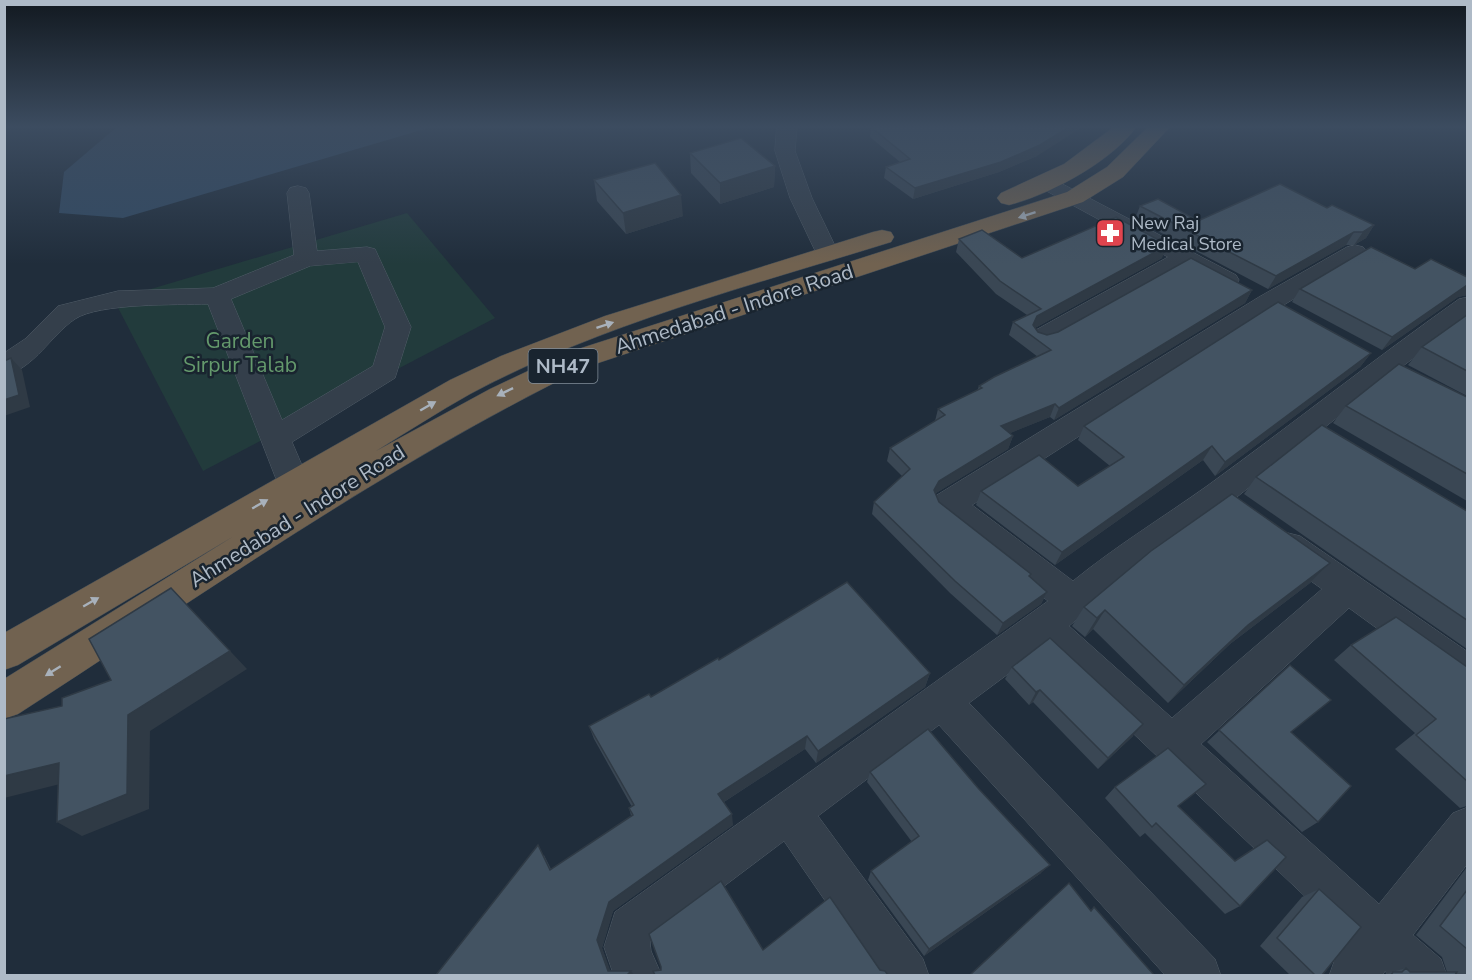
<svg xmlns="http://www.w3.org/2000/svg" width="1472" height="980" font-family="'Nunito Sans',sans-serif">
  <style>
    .green { fill: #223b3c }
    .water { fill: #324a63 }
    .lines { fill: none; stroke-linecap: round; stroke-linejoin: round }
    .minor-casing { stroke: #515d68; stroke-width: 1 }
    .highway-casing { stroke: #3e4a55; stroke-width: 1 }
    .minor { fill: #343f4b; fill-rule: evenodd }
    .highway { fill: #716250; fill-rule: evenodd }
    .wall { fill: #3a4754 }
    .shaded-wall { fill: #2f3a45 }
    .building { fill: #435362; stroke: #2f3a45; stroke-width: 1.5 }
    .oneway { fill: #a8b1bb }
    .labels { text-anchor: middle; stroke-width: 5; stroke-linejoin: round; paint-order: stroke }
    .far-poi-label { font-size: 18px; fill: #aebac7; stroke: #19242f; text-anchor: start }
    .shield { fill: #19242f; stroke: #818d99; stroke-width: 1.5 }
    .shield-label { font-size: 20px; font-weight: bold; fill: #aebac7 }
    .street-label { font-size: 21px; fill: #aebac7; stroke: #19242f }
    .park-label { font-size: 21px; fill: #64996c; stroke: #19242f }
  </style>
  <rect width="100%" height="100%" fill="#202d3b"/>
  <path class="green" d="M407 213 495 318 203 471 114 300Z"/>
  <path class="water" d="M118 126H435L123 218 59 213 64 172Z"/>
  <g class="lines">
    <g class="minor-casing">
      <g id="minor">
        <path d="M777 126H797L795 151 812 198 839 254 835 259 827 261 819 259 790 198 775 151Z"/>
        <path d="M1049 177 1236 275 1239 280 1236 285 1227 287 1186 267 1052 343 1043 346 1034 343 1030 337 1034 331 1168 257 1041 188 1038 183 1041 178Z"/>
        <path d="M298 186 306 188 309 193 317 251 367 247 375 249 411 327 395 378 292 442 310 484 305 492 294 496 283 492 278 484 208 304C177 305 99 303 75 319 50 336 36 367 4 376V353L25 339 58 306 118 291 213 288 294 255 287 193 290 188ZM358 262 385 327 373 366 282 420 231 299 310 266Z"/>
        <path d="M1355 245 1363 247 1367 252 1363 257 1277 309 972 505 1073 581C1116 546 1162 518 1207 486 1291 425 1373 360 1459 299L1468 297V318L1392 374 1228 504 1136 569 1069 626 1172 718 1322 589 1276 556 1271 546 1276 536 1288 533 1300 536 1468 652V690L1455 685 1349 608 1201 744 1379 904 1453 813 1468 807V863L1413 935 1441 959 1447 976H1389L1385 971 1382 976H1329L1335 959 1351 940 1043 648 969 703 1215 959 1221 976H1166L939 725 818 816 923 959 929 976H877L784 841 650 942 651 951 662 976H614L604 947 615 912 1048 601 937 513 932 504 937 495 1259 297 1347 247Z"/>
      </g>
    </g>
    <g class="highway-casing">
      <g id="highway">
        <path d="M1115 126H1137C1113 161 1049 195 1009 205L1001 203 997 198 1001 193 1064 164Z"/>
        <path d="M1149 126H1171L1123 177 1083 202 586 367C386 465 205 593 18 714L4 719V679L234 536 18 665 4 670V633L450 380 501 356 605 316 873 232 882 230 891 232 894 237 891 242C750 286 601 324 470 394 438 412 407 432 376 451L490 389 566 353 1067 192 1107 167Z"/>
      </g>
    </g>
    <use href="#minor" class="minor"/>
    <use href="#highway" class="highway"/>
  </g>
  <g class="wall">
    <path d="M871 127 1037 156 999 172 913 199 884 178 886 167 900 162 870 137Z"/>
    <path d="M690 153 775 166 774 187 720 204 691 173Z"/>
    <path d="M594 180 683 216 626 234 597 201Z"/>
    <path d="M1140 206 1198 221 1327 208 1374 225 1366 238 1354 245H1346L1268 289 1135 219Z"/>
    <path d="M959 239 1022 258H1162L1035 328 1038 332 1047 335 1252 290 1245 303 1054 420 1050 417 1010 433 1013 436 1008 449 936 493 935 494 939 502 1047 592 1041 604 997 635 950 593 872 514 874 502 902 476 887 461 890 448 935 421 938 409 977 391 979 386 1038 357 1009 335 1013 322 1027 315 996 294 956 252Z"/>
    <path d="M1300 289 1467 295 1458 297 1382 350 1292 302Z"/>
    <path d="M1467 315V396L1408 365 1422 347Z"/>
    <path d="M1371 353 1360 367 1215 476 1203 460 1055 565 976 505 981 491 1078 486 1110 466 1078 440 1084 426Z"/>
    <path d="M1467 397V501L1333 423 1346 406Z"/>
    <path d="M1256 477 1467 511V649L1244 494Z"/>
    <path d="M1330 563 1310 583 1230 644 1168 703 1093 629 1085 637 1072 626 1084 607Z"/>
    <path d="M1351 645 1467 667V806L1460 808 1395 749 1415 733 1334 660Z"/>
    <path d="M719 660 930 673 925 687 816 763 805 749 724 802 733 825 613 911 602 948 610 971H631L634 975H436L544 855 551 869 631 816 629 808 632 807 594 739 589 726 651 697Z"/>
    <path d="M1290 665 1291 732 1318 822 1302 832 1207 742Z"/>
    <path d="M1012 667 1133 736 1098 769 1033 702 1029 705 1005 679Z"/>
    <path d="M870 772 1041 873 924 956 868 880 871 871 912 842 867 782Z"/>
    <path d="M1115 787 1178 806 1240 906 1225 914 1145 833 1140 837 1105 798Z"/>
    <path d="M1467 867V975H1382L1406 968 1410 972H1447L1442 957 1416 935Z"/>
    <path d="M1319 889 1322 975H1290L1260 946 1302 897Z"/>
  </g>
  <g class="shaded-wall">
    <path d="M1071 126H1084L1037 156 999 172 913 199 915 188Z"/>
    <path d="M775 166 774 187 720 204V183Z"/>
    <path d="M681 195 683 216 626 234 623 213Z"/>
    <path d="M1374 225 1366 238 1354 245 1363 232Z"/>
    <path d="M1354 232 1346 245 1268 289 1276 276Z"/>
    <path d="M1168 245 1162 258 1033 329V325L1037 316Z"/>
    <path d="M1467 285V295L1458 297 1382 350 1392 337Z"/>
    <path d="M1252 290 1245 303 1054 420 1059 408Z"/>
    <path d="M1371 353 1360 367 1215 476 1225 462Z"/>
    <path d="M11 358 22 370 30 407 4 416V400Z"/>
    <path d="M1055 404 1050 417 996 439 1001 426Z"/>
    <path d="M1013 436 1008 449 936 493 930 503 934 490 939 481Z"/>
    <path d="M1212 446 1203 460 1055 565 1062 552Z"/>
    <path d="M1330 563 1310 583 1230 644 1168 703 1184 685 1248 625Z"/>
    <path d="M171 588 247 669 150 731 149 809 82 836 57 822 128 715Z"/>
    <path d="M1047 592 1041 604 997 635 1003 623Z"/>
    <path d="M1105 610 1093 629 1085 637 1097 618Z"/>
    <path d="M930 673 925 687 816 763 818 751Z"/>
    <path d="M1040 690 1033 702 1029 705 1036 692Z"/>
    <path d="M1143 724 1133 736 1098 769 1108 758Z"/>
    <path d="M807 736 805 749 719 805 718 794Z"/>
    <path d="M59 763 84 778 4 798V776Z"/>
    <path d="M732 814 733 825 613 911 602 948 612 975 608 971 597 940 609 902Z"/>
    <path d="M1050 865 1041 873 924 956 929 949Z"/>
    <path d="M631 971 634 975H627Z"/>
  </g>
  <g class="building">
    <path d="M874 126H1071L1040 145 1001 162 915 188 886 167 910 159 871 127Z"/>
    <path d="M741 138 775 166 720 183 690 153Z"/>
    <path d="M655 163 681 195 623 213 594 180Z"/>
    <path d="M1280 184 1327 208 1332 205 1374 225 1363 232H1354L1276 276 1140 206 1158 199 1198 221Z"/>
    <path d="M1116 217 1168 245 1037 316 1033 325 1038 332 1047 335 1058 332 1191 258 1252 290 1059 408 1055 404 1001 426 1013 436 939 481 934 490 939 502 1031 574 1029 576 1047 592 1003 623 955 581 874 502 910 469 890 448 945 415 938 409 982 388 979 386 994 377 1051 350 1013 322 1041 309 1000 281 959 239 982 230 1022 258Z"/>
    <path d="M1371 247 1415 269 1431 259 1467 277V285L1392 337 1300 289Z"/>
    <path d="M1278 302 1371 353 1225 462 1212 446 1062 552 981 491 1039 455 1078 486 1124 457 1084 426Z"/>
    <path d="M1467 315V371L1422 347Z"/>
    <path d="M11 358 19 395 4 400V361Z"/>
    <path d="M1399 364 1467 397V474L1346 406Z"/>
    <path d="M1322 425 1467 511V620L1256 477Z"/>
    <path d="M1232 494 1330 563 1248 625 1184 685 1105 610 1097 618 1084 607 1151 551Z"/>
    <path d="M847 582 930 673 818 751 807 736 718 794 732 814 609 902 597 940 608 971H631L627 975H436L538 845 550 870 633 815 629 808 634 805 589 726 649 694 651 697 718 658 719 660Z"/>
    <path d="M171 588 230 651 128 715 127 794 57 822 59 763 4 776V719L62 706V698L111 680 89 639Z"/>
    <path d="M1396 617 1467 667V781L1416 735 1436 719 1351 645Z"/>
    <path d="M1050 638 1143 724 1108 758 1040 690 1036 692 1012 667Z"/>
    <path d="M1290 665 1331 700 1291 732 1351 786 1318 822 1219 730Z"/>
    <path d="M928 729 978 788 1050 865 929 949 871 871 919 836 870 772Z"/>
    <path d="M1168 748 1206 784 1178 806 1235 861 1267 840 1286 857 1240 906 1156 823 1152 827 1115 787Z"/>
    <path d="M721 881 763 950 830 897 880 970 885 971 888 975H655L653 971 661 970V967L649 934Z"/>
    <path d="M1069 883 1091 911 1094 907 1154 975H970Z"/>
    <path d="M1319 889 1361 927 1322 975H1315L1277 938Z"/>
    <path d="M1467 890V949L1440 926Z"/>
    <path d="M1406 968 1410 972H1457L1455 975H1391L1393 972H1402Z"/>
  </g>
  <defs><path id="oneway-solid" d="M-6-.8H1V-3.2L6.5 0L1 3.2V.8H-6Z" transform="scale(1.5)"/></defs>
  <g class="oneway">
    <use href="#oneway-solid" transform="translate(1027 215) rotate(162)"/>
    <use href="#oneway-solid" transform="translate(605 325) rotate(-18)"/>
    <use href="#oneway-solid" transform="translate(505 392) rotate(154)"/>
    <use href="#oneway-solid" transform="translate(428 406) rotate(-30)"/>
    <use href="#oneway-solid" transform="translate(260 504) rotate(-30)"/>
    <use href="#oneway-solid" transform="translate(91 602) rotate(-30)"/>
    <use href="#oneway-solid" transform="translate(53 671) rotate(148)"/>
  </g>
  <linearGradient id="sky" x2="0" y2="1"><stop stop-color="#121920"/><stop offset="0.48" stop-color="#3c4c60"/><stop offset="1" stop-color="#3c4c60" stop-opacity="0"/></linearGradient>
  <rect width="1472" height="264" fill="url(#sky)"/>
  <defs>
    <g id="pharmacy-square" transform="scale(1.5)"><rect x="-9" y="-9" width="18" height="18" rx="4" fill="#e0444e" stroke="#19242f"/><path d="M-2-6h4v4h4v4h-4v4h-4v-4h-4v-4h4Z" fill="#fff"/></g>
  </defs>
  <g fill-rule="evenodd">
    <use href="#pharmacy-square" x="1110" y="233"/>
  </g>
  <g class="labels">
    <g class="far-poi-label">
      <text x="1131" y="229">New Raj<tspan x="1131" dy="21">Medical Store</tspan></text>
    </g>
    <rect class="shield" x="528.5" y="349" width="69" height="34" rx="4.5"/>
    <g class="shield-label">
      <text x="563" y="373">NH47</text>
    </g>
    <g class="street-label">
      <text transform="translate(734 309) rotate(-18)" y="7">Ahmedabad - Indore Road</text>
      <text transform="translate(297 516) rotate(-32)" y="7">Ahmedabad - Indore Road</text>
    </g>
    <g class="park-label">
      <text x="240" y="348">Garden<tspan x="240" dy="24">Sirpur Talab</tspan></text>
    </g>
  </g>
  <rect width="1472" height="980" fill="none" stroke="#aebac7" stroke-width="12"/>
</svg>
